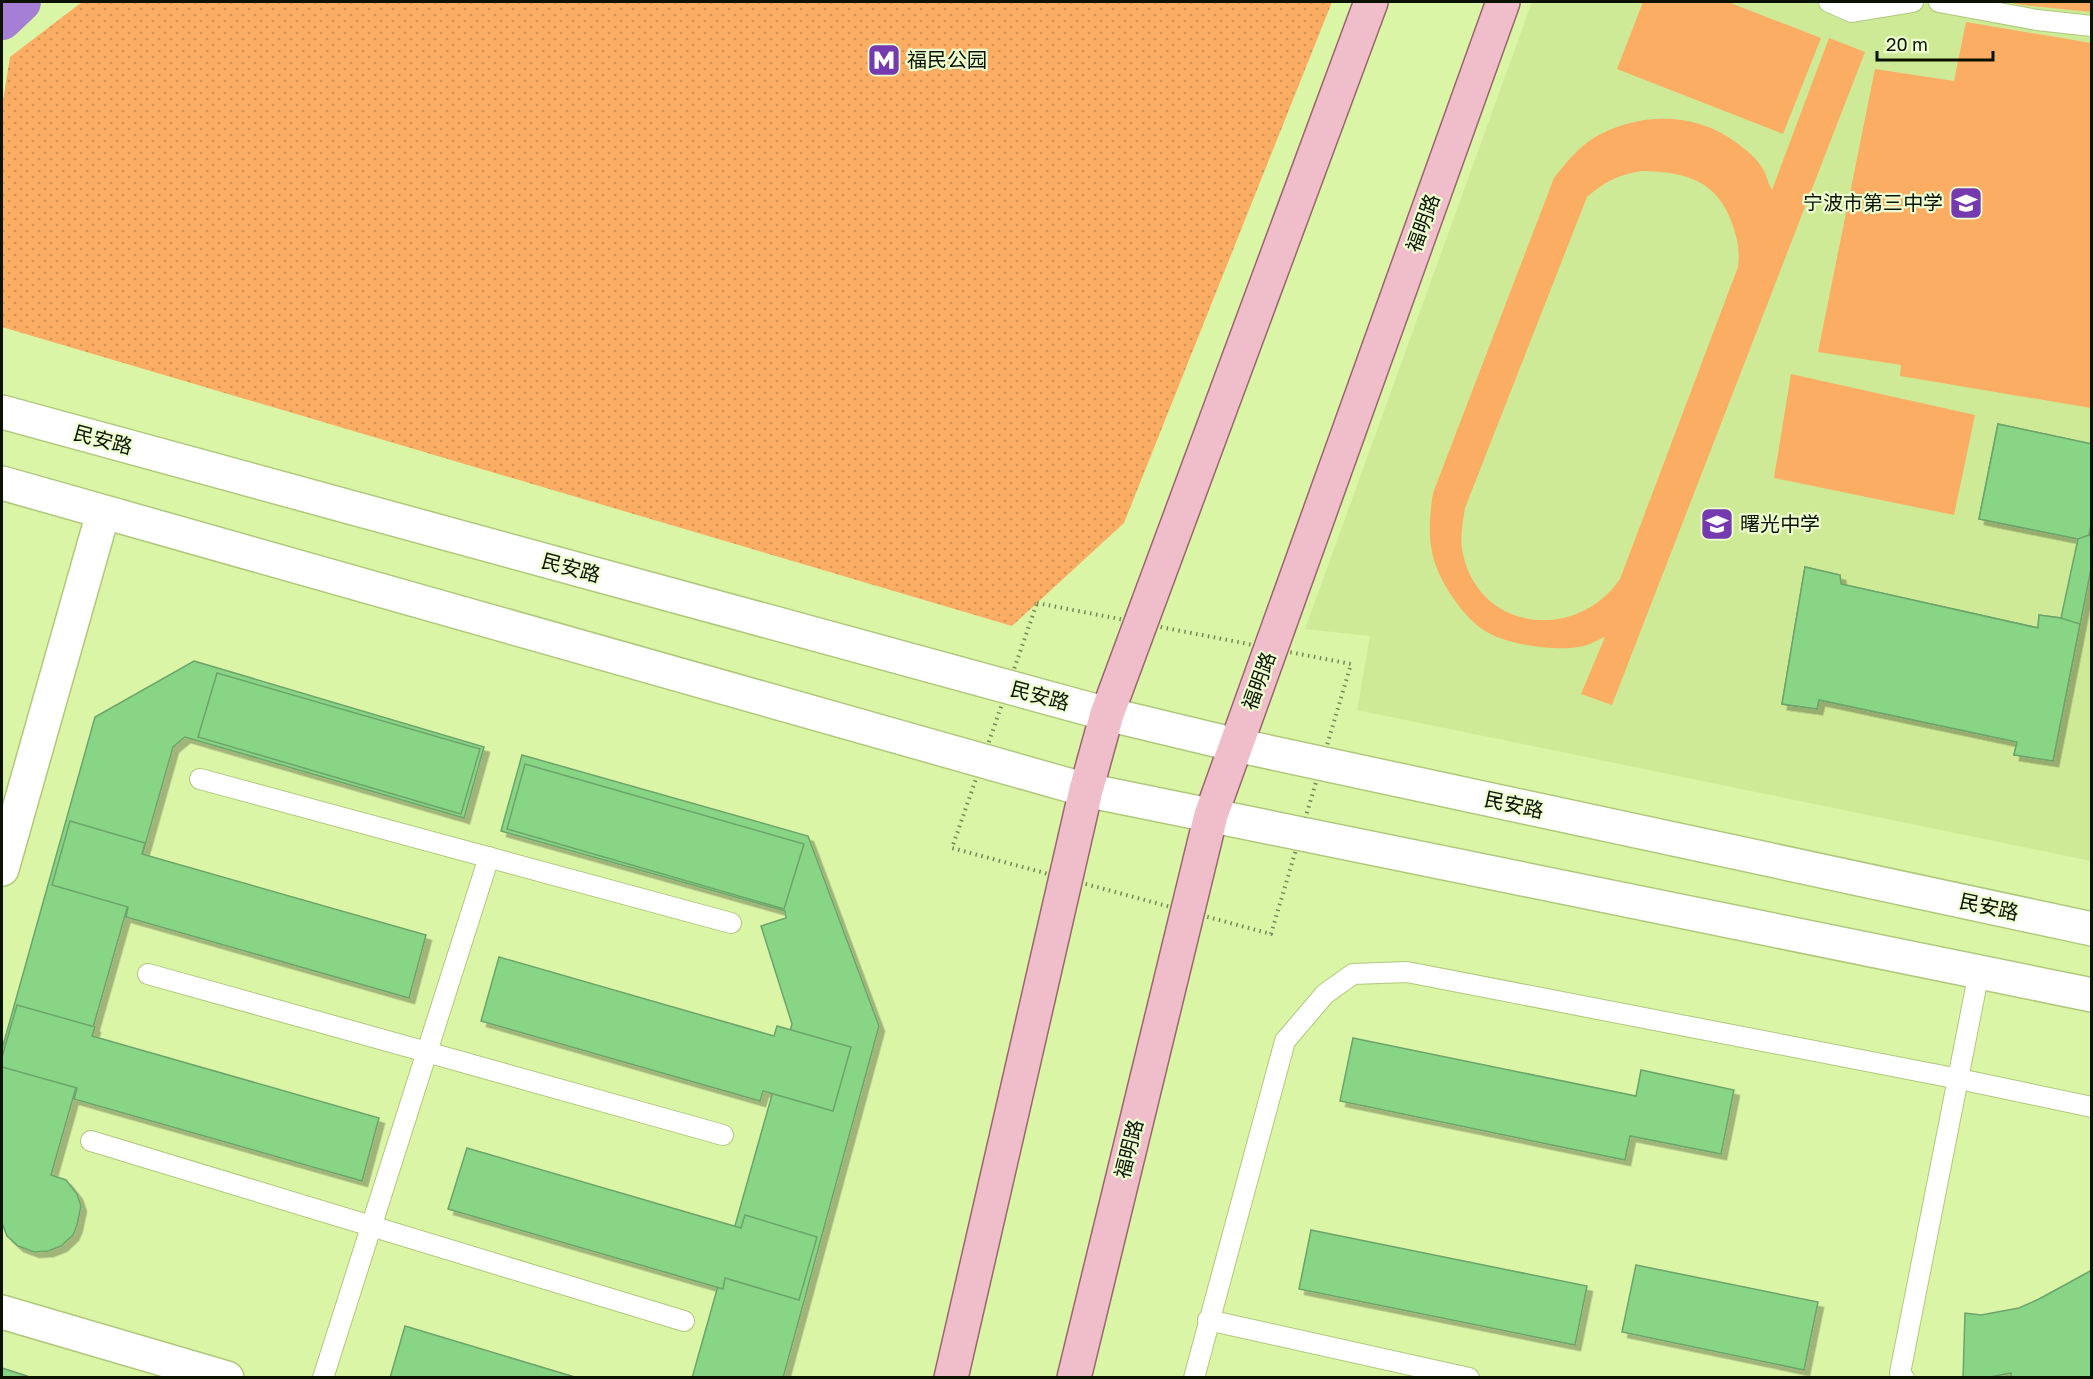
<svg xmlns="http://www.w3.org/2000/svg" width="2093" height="1379" font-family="'Golos Text','Noto Sans SC',sans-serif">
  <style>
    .built { fill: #ceea96 }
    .park { fill: url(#park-dots) }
    .garden { fill: #faad63; fill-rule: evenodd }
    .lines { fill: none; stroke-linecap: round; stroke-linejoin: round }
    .canal { stroke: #a57ed6; stroke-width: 40 }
    .building { fill: #88d586; stroke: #6ca46a; stroke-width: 1.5; filter: url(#shadow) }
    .lane-casing { stroke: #afc87c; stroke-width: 22 }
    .street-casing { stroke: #afc87c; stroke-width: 36 }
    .secondary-casing { stroke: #afc87c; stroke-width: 36 }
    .primary-casing { stroke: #99666d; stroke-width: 36 }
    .path { stroke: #768756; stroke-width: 4; stroke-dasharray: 1.5 4.5; stroke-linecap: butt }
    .lane { stroke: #fff; stroke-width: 20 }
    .street { stroke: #fff; stroke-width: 33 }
    .secondary { stroke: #fff; stroke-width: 33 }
    .primary { stroke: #efbeca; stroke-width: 33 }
    .labels { text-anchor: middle; stroke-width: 4.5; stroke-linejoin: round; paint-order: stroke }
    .poi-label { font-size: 20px; fill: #0b1300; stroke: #edfed0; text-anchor: start }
    .street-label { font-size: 20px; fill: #0b1300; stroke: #edfed0 }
  </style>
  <defs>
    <pattern id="park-dots" width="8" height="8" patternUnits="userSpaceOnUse" patternTransform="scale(1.5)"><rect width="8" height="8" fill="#faad63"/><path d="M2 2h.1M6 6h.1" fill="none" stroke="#d59454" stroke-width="1.8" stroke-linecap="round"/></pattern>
    <filter id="shadow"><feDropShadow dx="5.5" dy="5.5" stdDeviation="0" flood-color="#0004"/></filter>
  </defs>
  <rect width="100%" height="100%" fill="#dbf5a7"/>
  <path class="built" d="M1532 2H2091V861L1357 710 1370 636 1305 629Z"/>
  <path class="park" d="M82 2H1332L1124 523 1012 626 2 327V107L10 57Z"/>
  <g class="garden">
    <path d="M1643 2H1728L1821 38 1783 134 1617 69Z"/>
    <path d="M2007 2H2091V12L2022 5Z"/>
    <path d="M1966 22 2091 43V408L1900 376 1901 365 1818 352 1875 69 1954 81Z"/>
    <path d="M1829 38 1865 52 1612 705 1581 694 1605 637C1597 640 1588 646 1579 647 1552 651 1508 645 1485 631 1462 616 1437 579 1432 552 1428 533 1430 512 1433 493L1554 178C1566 163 1579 146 1597 136 1641 112 1696 112 1737 143 1746 150 1757 158 1763 169 1767 175 1768 184 1772 190ZM1642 171C1686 172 1718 180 1733 226 1738 242 1740 250 1738 267L1620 579C1576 643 1476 632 1462 549 1460 536 1463 521 1465 508L1587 197C1606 181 1618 175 1642 171Z"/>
    <path d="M1791 374 1975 415 1954 515 1774 478Z"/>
  </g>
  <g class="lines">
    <path class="canal" d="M2 20 21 2"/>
  </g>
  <g class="building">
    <path d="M1998 424 2092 444V519L2089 535 2092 538V564L2053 761 2014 755 2017 742 1819 700 1817 709 1782 704 1805 567 1840 575 1841 584 2038 628 2039 615 2061 618 2078 539 1979 519Z"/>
    <path d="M1998 424 2092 444V519L2089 535 2078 539 1979 519Z"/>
    <path d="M1805 567 1840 575 1841 584 2038 628 2039 615 2061 618 2080 624 2053 761 2014 755 2017 742 1819 700 1817 709 1782 704Z"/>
    <path d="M194 661 484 747 464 818 185 737 173 747 51 1175 66 1180 77 1194 81 1206 77 1225 73 1235 61 1246 48 1251 34 1252 18 1246 7 1236 2 1223V1049L95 717Z"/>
    <path d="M217 673 480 749 461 814 198 737Z"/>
    <path d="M522 755 808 836 879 1026 783 1378H692L792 1024 761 926 786 918 785 911 501 831Z"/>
    <path d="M525 764 804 844 784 909 507 829Z"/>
    <path d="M70 821 145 843 142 854 426 935 409 998 126 917 128 907 52 885Z"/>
    <path d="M499 957 774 1036 777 1026 851 1047 833 1111 763 1091 760 1101 481 1021Z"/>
    <path d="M17 1005 95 1027 92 1036 379 1118 362 1181 74 1099 77 1088 2 1067V1057Z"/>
    <path d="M1353 1038 1636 1096 1641 1070 1734 1090 1721 1154 1630 1136 1625 1160 1340 1101Z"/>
    <path d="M467 1148 741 1228 745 1215 817 1237 799 1300 725 1278 723 1289 448 1209Z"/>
    <path d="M1311 1230 1587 1286 1575 1345 1299 1289Z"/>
    <path d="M1636 1265 1818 1302 1804 1370 1622 1332Z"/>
    <path d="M2092 1270V1378H2011V1373L1985 1378H1963L1965 1313 1981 1315 2019 1308 2039 1299Z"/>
    <path d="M405 1326 578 1378H390Z"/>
    <path d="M2 1368 27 1376 26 1378H2Z"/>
  </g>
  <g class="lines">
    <g class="lane-casing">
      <g id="lane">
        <path d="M1829 2 1852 12 1913 2"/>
        <path d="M1939 2 2037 20 2092 26"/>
        <path d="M200 779 731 923"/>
        <path d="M148 974 723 1135"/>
        <path d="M91 1141 684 1321"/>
        <path d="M1208 1320 1469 1378"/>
        <path d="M323 1378 489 857"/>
        <path d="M1194 1378 1285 1041 1325 994 1353 974 1407 972 1959 1079 2092 1107"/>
        <path d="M1904 1378 1900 1373 1979 972"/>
      </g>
    </g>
    <g class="street-casing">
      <g id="street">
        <path d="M2 869 103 513"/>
        <path d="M2 1312 227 1378"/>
      </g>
    </g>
    <g class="secondary-casing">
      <g id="secondary">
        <path d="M2 412 1107 714 1236 745 2092 929"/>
        <path d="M2 483 1086 790 2092 995"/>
      </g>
    </g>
    <g class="primary-casing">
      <g id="primary">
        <path d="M951 1378 1086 790 1107 714 1371 2"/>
        <path d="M1074 1378 1211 815 1503 2"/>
      </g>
    </g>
    <path class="path" d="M1037 603 1351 664 1271 934 952 848Z"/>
    <use href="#lane" class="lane"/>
    <use href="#street" class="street"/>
    <use href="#secondary" class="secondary"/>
    <use href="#primary" class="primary"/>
  </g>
  <defs>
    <g id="metro-square" transform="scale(1.725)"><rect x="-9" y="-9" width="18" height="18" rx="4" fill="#753ab0" stroke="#edfed0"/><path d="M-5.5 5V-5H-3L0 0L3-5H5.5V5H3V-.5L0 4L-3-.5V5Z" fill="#fff"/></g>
    <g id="school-square" transform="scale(1.725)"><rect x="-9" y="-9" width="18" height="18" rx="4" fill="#753ab0" stroke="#edfed0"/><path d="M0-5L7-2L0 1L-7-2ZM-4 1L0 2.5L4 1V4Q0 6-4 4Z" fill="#fff"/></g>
  </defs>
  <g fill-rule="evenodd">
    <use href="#metro-square" x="884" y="60"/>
    <use href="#school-square" x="1966" y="203"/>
    <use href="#school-square" x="1717" y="524"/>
  </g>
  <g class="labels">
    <g class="poi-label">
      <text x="907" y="67">福民公园</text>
      <text x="1943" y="210" text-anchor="end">宁波市第三中学</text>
      <text x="1740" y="531">曙光中学</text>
    </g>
    <g class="street-label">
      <text transform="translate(1423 223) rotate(-70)" y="7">福明路</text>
      <text transform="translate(103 440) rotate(15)" y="7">民安路</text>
      <text transform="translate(571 568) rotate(15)" y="7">民安路</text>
      <text transform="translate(1259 681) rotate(-70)" y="7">福明路</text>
      <text transform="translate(1040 696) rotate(15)" y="7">民安路</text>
      <text transform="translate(1514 805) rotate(12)" y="7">民安路</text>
      <text transform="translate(1989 907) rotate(12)" y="7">民安路</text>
      <text transform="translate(1129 1149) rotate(-76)" y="7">福明路</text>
    </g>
  </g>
  <rect width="2093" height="1379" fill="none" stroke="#0b1300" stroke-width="6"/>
  <path d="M1877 51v9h116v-9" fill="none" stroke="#0b1300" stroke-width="3"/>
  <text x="1886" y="51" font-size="18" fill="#0b1300" stroke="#edfed0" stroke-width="4.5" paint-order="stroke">20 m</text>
</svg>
